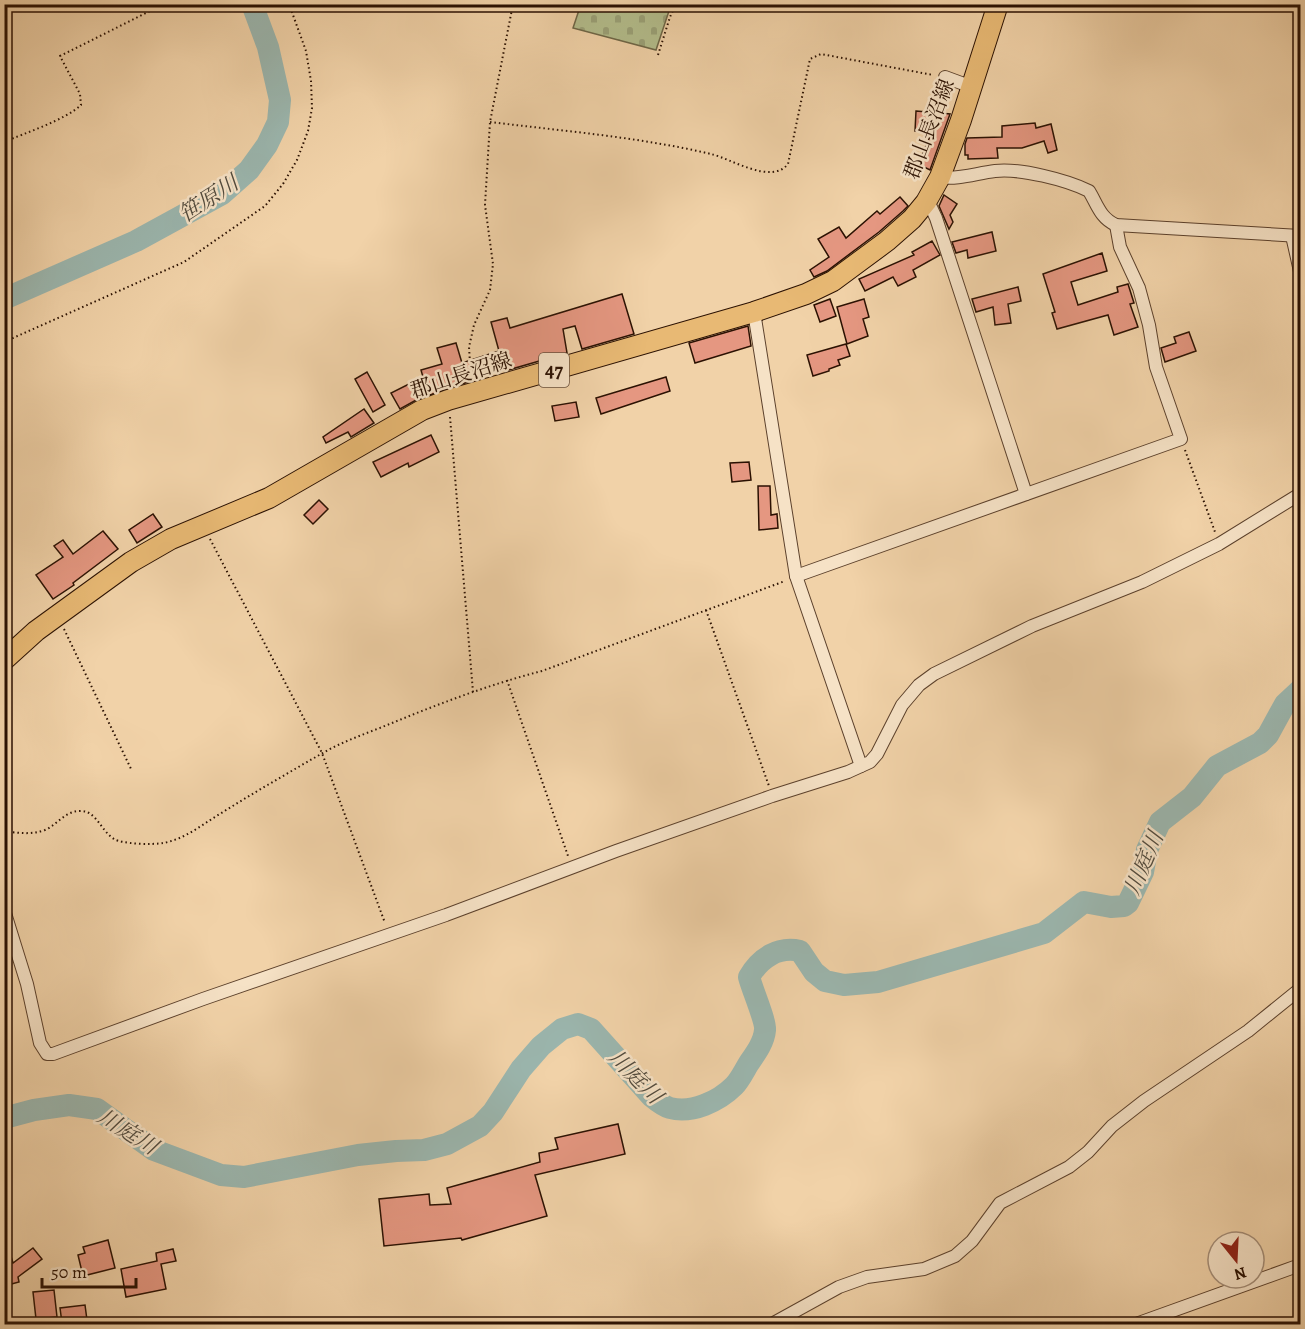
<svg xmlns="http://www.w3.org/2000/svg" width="1305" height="1329" font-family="Alegreya,'Noto Serif JP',serif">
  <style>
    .cemetery { fill: url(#cemetery-stones); stroke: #6f6747; stroke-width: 1.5 }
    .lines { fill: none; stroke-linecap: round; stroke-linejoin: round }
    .river { stroke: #9bb6ae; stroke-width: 22 }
    .building { fill: #e59781; stroke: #2b1102; stroke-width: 1.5 }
    .lane-casing { stroke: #5c412c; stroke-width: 8 }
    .street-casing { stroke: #5c412c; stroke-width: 14 }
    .primary-casing { stroke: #2b1102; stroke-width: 22 }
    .path { stroke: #2b1102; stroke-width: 2; stroke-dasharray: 1.5 3; stroke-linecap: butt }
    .lane { stroke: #f6e2c6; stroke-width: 6 }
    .street { stroke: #f6e2c6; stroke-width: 12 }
    .primary { stroke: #e8b974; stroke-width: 20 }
    .labels { text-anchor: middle; stroke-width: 5; stroke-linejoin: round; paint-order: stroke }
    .shield { fill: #f6e2c6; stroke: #68503d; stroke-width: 1.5 }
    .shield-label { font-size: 20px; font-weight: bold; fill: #2b1102 }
    .street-label { font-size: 21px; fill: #2b1102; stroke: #f6e2c6 }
    .water-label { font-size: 22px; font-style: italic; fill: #524b3e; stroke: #f6e2c6 }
  </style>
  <defs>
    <pattern id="cemetery-stones" width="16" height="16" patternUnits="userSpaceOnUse" patternTransform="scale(1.5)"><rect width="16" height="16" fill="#b3bd8c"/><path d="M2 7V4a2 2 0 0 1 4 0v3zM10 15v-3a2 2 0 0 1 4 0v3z" fill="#9aa177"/></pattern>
  </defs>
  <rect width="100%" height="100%" fill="#f1d2a8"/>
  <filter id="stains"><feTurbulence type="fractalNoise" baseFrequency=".00333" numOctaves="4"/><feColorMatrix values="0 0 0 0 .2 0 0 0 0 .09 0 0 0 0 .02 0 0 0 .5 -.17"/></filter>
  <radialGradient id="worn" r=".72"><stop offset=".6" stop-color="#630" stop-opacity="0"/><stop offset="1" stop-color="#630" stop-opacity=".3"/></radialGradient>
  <path class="cemetery" d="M581 4H671V5L656 50 573 28Z"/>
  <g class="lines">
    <g class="river">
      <path d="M4 299 136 241 222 194 249 170 267 145 278 122 280 100 268 47 252 4"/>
      <path d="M4 1118 34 1110 69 1105 97 1109 154 1150 221 1175 244 1177 358 1155 396 1151 424 1150 447 1144 480 1126 493 1112 521 1069 541 1046 562 1029 578 1024 591 1029 651 1096C657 1101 663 1106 670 1108 692 1114 719 1101 734 1086 740 1080 744 1071 749 1063 756 1053 764 1042 765 1030 766 1021 752 989 749 977 760 958 778 946 800 951L814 972 825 981 844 985 878 982 1044 933 1084 902 1111 907 1124 906 1128 903 1143 872 1147 850 1160 822 1192 797 1217 766 1260 743 1268 735 1285 704 1300 690"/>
    </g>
  </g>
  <g class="building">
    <path d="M916 111 950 114 930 170 918 164 932 132 915 131Z"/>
    <path d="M1035 123 1036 128 1051 124 1057 150 1048 153 1044 141 1022 148H997L998 158 968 159V155H965V144L967 138 1002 137V126Z"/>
    <path d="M944 195 957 204 950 215 953 222 949 229 939 206Z"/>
    <path d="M900 197 908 206 903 211 879 232 827 271 814 277 810 270 829 257 818 239 839 227 846 238 877 211 880 214Z"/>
    <path d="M992 232 996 251 968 258 967 250 956 253 952 242Z"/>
    <path d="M932 241 940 255 913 270 916 277 898 286 893 277 865 291 859 279 914 255 912 252Z"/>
    <path d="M1102 253 1107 271 1071 282 1078 305 1118 292 1117 287 1128 284 1134 303 1130 304 1138 327 1114 335 1108 315 1057 329 1052 313 1055 312 1043 274Z"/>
    <path d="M1018 287 1021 301 1008 304 1011 323 995 325 993 307 976 312 972 299Z"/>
    <path d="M622 294 634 334 582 349 575 326 563 329 567 353 505 371 503 363 466 374 468 382 418 399 400 409 391 393 423 377 421 370 442 364 437 348 456 343 462 363 499 351 491 322 507 318 510 328Z"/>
    <path d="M830 299 836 316 820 322 814 305Z"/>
    <path d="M864 299 869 317 863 319 868 336 847 344 837 307Z"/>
    <path d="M748 326 751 346 695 363 689 343Z"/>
    <path d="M1189 332 1196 351 1165 362 1161 348 1176 343 1174 337Z"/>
    <path d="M846 344 850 356 838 360 840 365 829 369V371L813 376 807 355Z"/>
    <path d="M367 372 385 405 373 412 355 379Z"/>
    <path d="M666 377 670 391 601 414 596 398Z"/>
    <path d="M576 402 579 417 555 421 552 406Z"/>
    <path d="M364 409 374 423 351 437 348 432 326 443 323 437Z"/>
    <path d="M431 435 439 452 409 467 408 463 381 477 373 462Z"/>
    <path d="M749 462 751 480 732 482 730 463Z"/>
    <path d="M758 486H770L771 515 777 514 778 528 759 530Z"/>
    <path d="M319 500 328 509 313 524 304 515Z"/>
    <path d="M153 514 162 527 137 543 129 530Z"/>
    <path d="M103 531 118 549 73 583 74 585 53 599 36 575 63 557 54 546 63 540 73 554Z"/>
    <path d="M618 1124 625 1154 535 1175 547 1216 462 1240 461 1238 384 1246 379 1199 429 1194 430 1205 451 1204 447 1188 540 1162 539 1153 558 1149 555 1138Z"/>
    <path d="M108 1240 115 1268 83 1276 78 1255 85 1253 83 1247Z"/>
    <path d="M7 1243 13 1263 33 1248 42 1259 18 1277 19 1282 4 1286V1244Z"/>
    <path d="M173 1249 176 1261 161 1264 166 1289 126 1297 121 1269 157 1261 156 1253Z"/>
    <path d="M54 1290 57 1317 36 1319 33 1292Z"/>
    <path d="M85 1305 87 1320 62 1323 60 1308Z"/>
  </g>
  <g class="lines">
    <g class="lane-casing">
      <path id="lane" d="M1289 236 1300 285"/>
    </g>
    <g class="street-casing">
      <g id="street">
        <path d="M945 77 972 87"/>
        <path d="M940 177C958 180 977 173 995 171 1020 168 1067 180 1089 191 1097 204 1100 218 1116 225L1300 236"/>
        <path d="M926 202 929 203 936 218 1026 494"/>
        <path d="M754 312 796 576 861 766"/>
        <path d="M796 576 1181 439 1156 367 1149 325 1139 288 1120 247 1116 225"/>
        <path d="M4 910 27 984 40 1043 47 1054H53L203 999 446 915 616 851 772 796 848 772 870 762 877 754 902 705 919 685 934 674 1032 626 1142 582 1219 544 1300 494"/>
        <path d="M772 1324 839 1287 867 1277 924 1269 955 1256 972 1241 1000 1203 1069 1167 1088 1152 1112 1126 1144 1101 1248 1031 1300 989"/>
        <path d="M1136 1324 1300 1265"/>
      </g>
    </g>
    <g class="primary-casing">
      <path id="primary" d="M4 660 36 631 131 562 171 539 269 498 422 410 448 400 754 312 806 294 833 281 887 241 912 219 926 202 940 177 961 120 998 4"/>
    </g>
    <g class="path">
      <path d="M658 55 670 17 676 4"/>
      <path d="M490 122C563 131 639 137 711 154 732 159 771 185 788 164L810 59 821 54 933 75"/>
      <path d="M4 142C25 133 65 120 81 105L80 94 60 56 164 4"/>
      <path d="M4 269H5"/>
      <path d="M4 342 184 262 265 206 283 184 297 160 308 131 312 108 311 81 306 51 289 4"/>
      <path d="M475 375 470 363 469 347 474 325 490 290 493 264 485 205 490 122 513 4"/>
      <path d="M450 417 473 692"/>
      <path d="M1185 450 1215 532"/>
      <path d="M210 539 322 753 385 923"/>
      <path d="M706 610 769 786"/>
      <path d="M64 629 132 771"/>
      <path d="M507 680 568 856"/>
      <path d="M4 831C18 833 31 835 45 830 58 824 65 811 80 811 96 810 101 831 114 839 122 844 152 845 163 843 186 839 204 823 223 812 255 792 288 773 321 754 343 741 368 733 392 723 441 703 491 684 542 671L785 581"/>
    </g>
    <use href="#lane" class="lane"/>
    <use href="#street" class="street"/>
    <use href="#primary" class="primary"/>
  </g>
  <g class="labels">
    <rect class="shield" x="539" y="353" width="30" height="34" rx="4.5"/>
    <g class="shield-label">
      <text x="554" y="377">47</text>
    </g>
    <g class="street-label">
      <text transform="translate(929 129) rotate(-69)" y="7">郡山長沼線</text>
      <text transform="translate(461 375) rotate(-18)" y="7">郡山長沼線</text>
    </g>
    <g class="water-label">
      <text transform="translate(208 198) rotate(-33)" y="8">笹原川</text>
      <text transform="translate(1143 863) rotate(-67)" y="8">川庭川</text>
      <text transform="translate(636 1076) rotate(45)" y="8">川庭川</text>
      <text transform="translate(128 1131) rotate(32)" y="8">川庭川</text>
    </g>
  </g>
  <rect width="1305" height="1329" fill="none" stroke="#f1d2a8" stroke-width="24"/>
  <rect x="6" y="6" width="1293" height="1317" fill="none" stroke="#2b1102" stroke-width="3"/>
  <rect x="12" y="12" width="1281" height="1305" fill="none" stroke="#2b1102" stroke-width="1.5"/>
  <g transform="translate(1236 1260) rotate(162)"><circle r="28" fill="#f6e2c6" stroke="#a58e78" stroke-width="1.5"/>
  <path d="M0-4.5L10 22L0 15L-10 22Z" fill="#8f2418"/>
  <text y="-9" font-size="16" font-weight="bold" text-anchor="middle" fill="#2b1102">N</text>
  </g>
  <path d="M42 1278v9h94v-9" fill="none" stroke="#2b1102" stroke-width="3"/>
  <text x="51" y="1278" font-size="18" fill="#2b1102" stroke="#f6e2c6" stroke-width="4.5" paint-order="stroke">50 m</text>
  <rect width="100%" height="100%" filter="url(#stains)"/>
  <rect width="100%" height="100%" fill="url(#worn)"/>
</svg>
